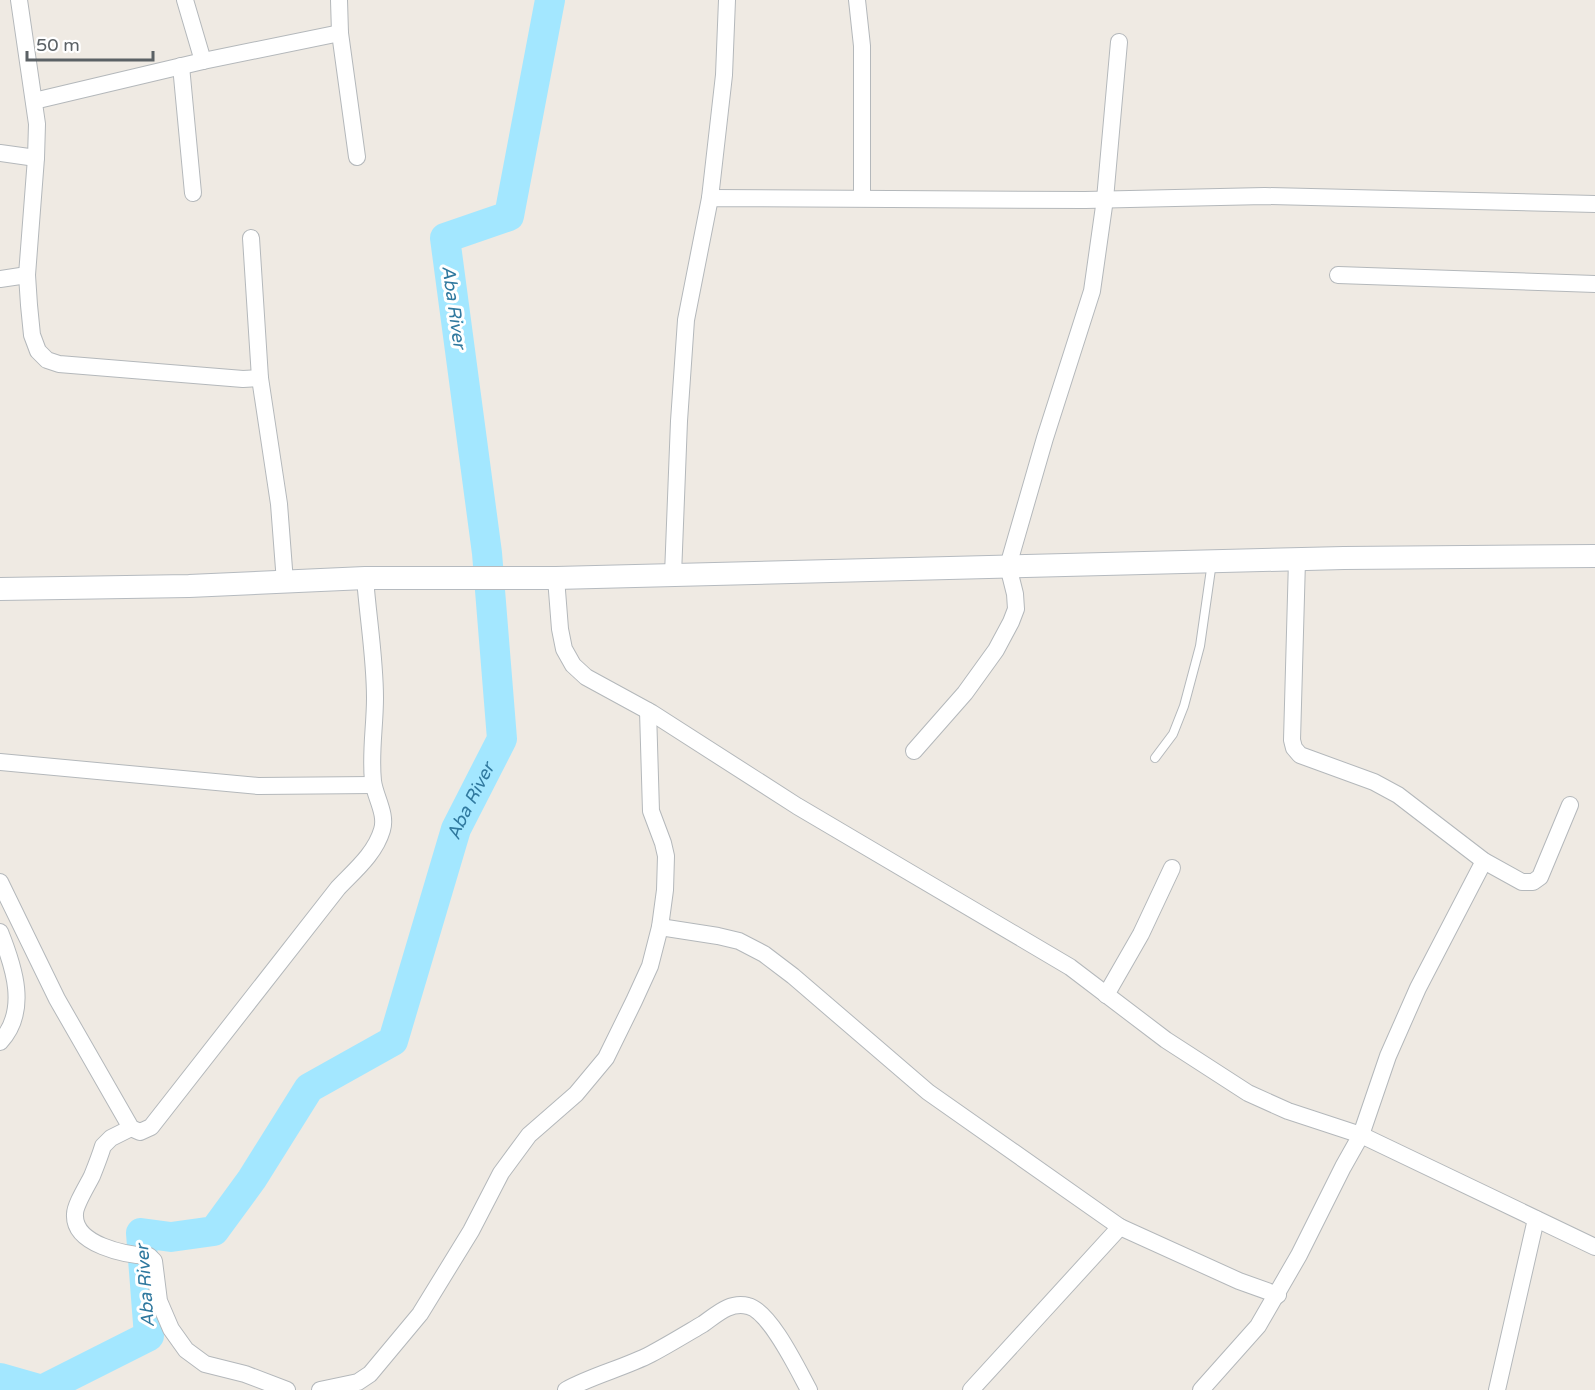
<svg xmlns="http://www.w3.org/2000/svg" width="1595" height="1390" font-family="'Varela Round',sans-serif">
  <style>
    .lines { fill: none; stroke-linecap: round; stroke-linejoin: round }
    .river { stroke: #a3e7ff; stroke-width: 30 }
    .lane-casing { stroke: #b4b8bb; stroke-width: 10 }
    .street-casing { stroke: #b4b8bb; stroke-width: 18 }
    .secondary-casing { stroke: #b5babf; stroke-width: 24 }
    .lane { stroke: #fff; stroke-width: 8 }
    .street { stroke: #fff; stroke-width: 16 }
    .secondary { stroke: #fff; stroke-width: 22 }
    .labels { text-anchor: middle; stroke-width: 6; stroke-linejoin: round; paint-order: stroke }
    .water-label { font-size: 18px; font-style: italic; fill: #30799f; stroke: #fff }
  </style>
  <rect width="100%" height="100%" fill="#efeae3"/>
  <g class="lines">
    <path class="river" id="s1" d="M0 1378 42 1390 149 1336 141 1233 171 1237 214 1231 252 1179 309 1088 393 1041 456 829 502 739 487 553 445 238 509 216 550 0"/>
    <g class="lane-casing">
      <path id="lane" d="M1155 758 1173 734 1184 706 1200 646 1212 562"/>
    </g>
    <g class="street-casing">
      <g id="street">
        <path d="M19 0 37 124 36 158 27 275 29 305 32 335 38 351 47 360 59 364 243 379 260 378"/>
        <path d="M185 0 203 61"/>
        <path d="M339 0 340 33 357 157"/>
        <path d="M857 0 862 46V198"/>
        <path d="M181 66 193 193"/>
        <path d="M34 101 203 61 340 33"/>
        <path d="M0 153 36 158"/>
        <path d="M710 198 724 75 727 0"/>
        <path d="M251 238 260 378 279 504 285 582"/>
        <path d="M1338 275 1595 284"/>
        <path d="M0 279 27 275"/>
        <path d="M1297 560 1292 740 1294 748 1300 755 1374 782 1398 795 1484 861 1522 882H1533L1540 877 1570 805"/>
        <path d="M673 575 679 421 686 320 710 198 1085 200 1265 196 1595 204"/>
        <path d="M556 578 560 629 564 649 573 665 586 677 652 713 797 806 1070 967 1166 1040 1248 1093 1288 1111 1361 1135 1595 1247"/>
        <path d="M914 751 965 693 996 650 1011 622 1016 609 1015 594 1008 566 1045 438 1092 291 1105 199 1119 42"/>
        <path d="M0 762 258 786 373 785"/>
        <path d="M0 882 57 999 131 1128 140 1132 151 1127 338 888C354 871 375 854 382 830 387 814 375 797 373 781 370 753 375 726 375 698 375 658 368 618 365 578"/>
        <path d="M660 927 718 936 739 941 764 954 793 976 928 1092 1120 1227 1239 1281 1278 1295"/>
        <path d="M0 932C14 967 29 1011 0 1042"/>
        <path d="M1106 995 1141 934 1172 868"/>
        <path d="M131 1128 111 1138 103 1146C100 1156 96 1166 92 1176 87 1186 75 1205 75 1214 73 1245 126 1255 149 1256L154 1261 159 1301 171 1329 186 1350 205 1364 245 1374 287 1390"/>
        <path d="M320 1390 358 1382 370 1374 420 1314 471 1231 501 1173 529 1135 576 1094 606 1058 634 1001 650 966 660 927 665 890 666 856 663 843 651 811 648 711"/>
        <path d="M566 1390C593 1375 624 1368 651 1354 668 1345 686 1334 703 1324 716 1315 730 1301 748 1306 770 1311 798 1370 809 1390"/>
        <path d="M971 1390 1120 1227"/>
        <path d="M1201 1390 1258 1326 1299 1255 1343 1167 1361 1135 1388 1056 1418 988 1484 861"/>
        <path d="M1497 1390 1536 1219"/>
      </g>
    </g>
    <g class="secondary-casing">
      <path id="secondary" d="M0 589 189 586 365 578H556L1344 558 1595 556"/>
    </g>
    <use href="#lane" class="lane"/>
    <use href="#street" class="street"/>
    <use href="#secondary" class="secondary"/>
  </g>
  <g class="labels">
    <g class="water-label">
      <text transform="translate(454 307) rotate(82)" y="6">Aba River</text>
      <text dy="6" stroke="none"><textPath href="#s1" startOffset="861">Aba River</textPath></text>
      <text transform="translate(145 1286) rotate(-94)" y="6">Aba River</text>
    </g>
  </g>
  <path d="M27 51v9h126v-9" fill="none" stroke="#5b6165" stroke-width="3"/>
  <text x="36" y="51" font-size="18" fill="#5b6165" stroke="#ffffff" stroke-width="4.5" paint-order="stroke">50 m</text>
</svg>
